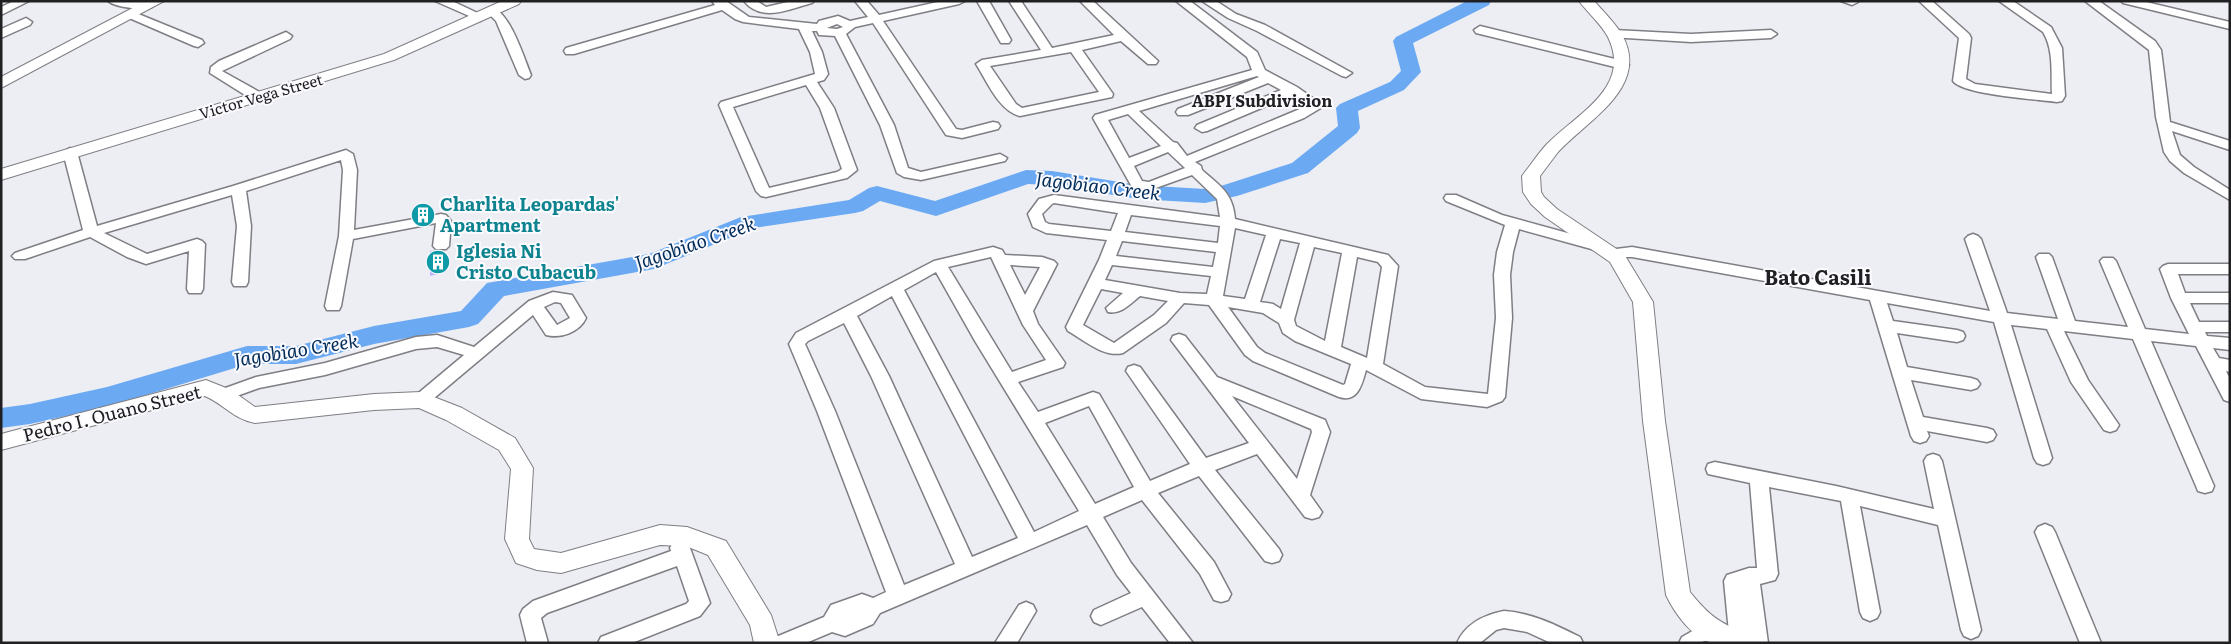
<svg xmlns="http://www.w3.org/2000/svg" width="2231" height="644" font-family="Literata,serif">
  <style>
    .lines { fill: none; stroke-linecap: round; stroke-linejoin: round }
    .river { fill: #6baaf3; fill-rule: evenodd }
    .building { fill: #bab5fd }
    .minor-casing { stroke: #7e7e84; stroke-width: 3 }
    .tertiary-casing { stroke: #7e7e84; stroke-width: 2 }
    .minor { fill: #fff; fill-rule: evenodd }
    .tertiary { fill: #fff; fill-rule: evenodd }
    .labels { text-anchor: middle; stroke-width: 4; stroke-linejoin: round; paint-order: stroke }
    .far-street-label { font-size: 15px; fill: #202023; stroke: #fbfbff }
    .far-neighbourhood-label { font-size: 16px; font-weight: bold; fill: #202023; stroke: #fbfbff }
    .culture-label { font-size: 18px; font-weight: bold; fill: #0d838f; stroke: #fbfbff; text-anchor: start }
    .street-label { font-size: 18px; fill: #202023; stroke: #fbfbff }
    .water-label { font-size: 19px; font-style: italic; fill: #002c59; stroke: #fbfbff }
    .quarter-label { font-size: 20px; font-weight: bold; fill: #202023; stroke: #fbfbff }
  </style>
  <rect width="100%" height="100%" fill="#ededf4"/>
  <g class="lines">
    <path class="river" d="M1467 1H1491L1489 5 1413 43 1421 72 1404 90 1358 111 1360 128 1357 133 1308 173 1237 196 1205 203 1138 199 1052 185 1028 184 936 216 880 201 863 211 855 213 754 228 654 269 504 296 478 324 469 327 374 344 296 364H248L107 407 30 424 1 428V408L30 404 107 387 247 346H296L374 326 461 311 487 283 649 254 741 217 849 200 869 188 877 186 935 201 1026 170 1052 171 1138 185 1205 189 1224 185 1292 163 1338 126 1336 108 1340 104 1390 82 1401 71 1393 41 1396 37Z"/>
  </g>
  <path class="building" d="M435 250 445 251 446 272 430 276V251Z"/>
  <g class="lines">
    <g class="minor-casing">
      <g id="minor">
        <path d="M14 1H29L1 15V7Z"/>
        <path d="M108 1H139L151 4 153 6C147 12 115 7 108 1Z"/>
        <path d="M435 1H452L486 17 480 21 476 19Z"/>
        <path d="M712 1H726L749 17 817 24 819 21 838 16 850 21 868 17 855 1H867L879 15 942 1H965L959 4 883 21 956 129 962 130 993 122 998 123 1000 126 998 129 962 138 946 135 873 23 855 27 846 34 894 125 908 168 921 172 1000 154 1007 158 1005 161 921 180 904 177 897 173 880 125 835 36 819 35 817 31H812L822 52 828 74 824 80 817 82 834 108 857 170 847 178 766 197 761 196 756 191 719 105 721 102 815 74 810 52 799 29 743 22 735 19 722 10 574 54H566L564 51 566 48 715 5ZM837 24 843 27 837 29 827 28ZM806 85 820 108 842 169 837 172 769 188 733 107Z"/>
        <path d="M744 1H757L766 7 792 1H814L812 3C789 9 762 23 744 1Z"/>
        <path d="M977 1H989L1011 40 1009 43H1001Z"/>
        <path d="M1009 1H1021L1052 48 1114 35 1080 1H1093L1158 61 1156 64H1148L1121 41 1082 50 1113 94 1112 97 1020 116C999 111 987 81 976 64L982 60 1041 50ZM1071 52 1099 92 1022 108 1016 104 990 66Z"/>
        <path d="M1176 1H1190L1257 52 1265 70 1297 87 1324 106 1304 118 1195 162 1201 166 1202 170C1220 186 1233 193 1235 219L1388 255 1398 266 1383 364 1425 387 1488 394 1496 318 1494 275 1497 252 1505 225 1446 201 1444 198 1446 195H1456L1502 215 1600 242 1603 245 1600 248 1595 250 1519 229 1513 252 1510 275 1512 318 1505 397 1502 401 1487 407 1421 399 1366 370C1362 384 1358 403 1339 397L1253 361 1245 355 1209 305 1184 303 1166 323 1123 353C1104 358 1084 340 1068 331L1066 327 1099 260 1107 240 1046 233 1033 227 1028 214 1039 199 1054 195 1220 217 1217 199 1192 175 1150 190 1132 187 1093 118 1095 115 1252 70 1247 57ZM1257 76 1259 77 1178 109 1176 112 1178 115H1188L1268 83 1281 90 1197 125 1195 128 1202 132 1207 131 1290 96 1307 106 1187 156 1177 143 1173 142 1139 111ZM1128 114 1161 146 1129 158 1108 120ZM1168 152 1185 168 1149 182 1142 181 1134 166ZM1052 204 1054 203 1118 213 1111 231 1049 224 1045 222 1042 214ZM1131 215 1220 226 1218 243 1125 232ZM1235 228 1266 235 1245 299 1223 296ZM1280 239 1300 243 1281 309 1273 304 1260 302ZM1122 241 1216 252 1213 267 1116 256ZM1314 247 1342 253 1325 341 1296 326 1294 320ZM1357 257 1378 262 1382 267 1367 358 1341 347ZM1112 265 1211 276 1207 294 1180 293 1105 280ZM1101 289 1123 293 1106 308 1108 312C1121 315 1131 303 1140 296L1168 301 1154 315 1114 343 1083 325ZM1228 307 1263 313 1279 323 1283 333 1295 341 1351 364 1345 384 1343 385 1265 353 1257 347Z"/>
        <path d="M1202 1H1216L1236 14 1265 25 1352 73 1346 77 1342 76 1257 31 1228 18Z"/>
        <path d="M1841 1H1857L1858 2 1852 5Z"/>
        <path d="M1919 1H1932L1969 34 1971 38 1966 79 1975 84 2052 94C2051 73 2054 50 2043 32L1999 1H2013L2051 27 2062 48 2065 96 2062 101 2057 102C2036 99 1964 95 1953 81L1959 38Z"/>
        <path d="M2085 1H2099L2155 41 2161 50 2170 122 2230 141V150L2172 131 2180 155 2194 167 2230 190V200L2184 173 2170 161 2164 152 2156 117 2149 50Z"/>
        <path d="M2121 1H2142L2230 22V29L2123 3Z"/>
        <path d="M492 8C510 12 524 58 531 75L529 78 525 79 519 75 496 21 486 11Z"/>
        <path d="M131 11 202 40 204 43 198 47 194 46 127 17 125 15 127 13Z"/>
        <path d="M26 18 32 22 30 25 1 38V29Z"/>
        <path d="M1480 26 1627 62 1629 65 1623 69 1476 33 1474 30Z"/>
        <path d="M1614 30 1691 34 1771 30 1777 34 1771 38 1691 42 1610 37 1608 34Z"/>
        <path d="M286 32 292 36 290 39 222 71 263 94 264 97 263 100H253L210 73 211 67 219 61Z"/>
        <path d="M70 148 77 152 97 226 233 186 346 150 353 154 357 170 354 230 441 214 446 215 451 221 449 246 446 249H436L433 246 436 223 353 239 341 306 339 310H327L325 306 339 236 343 170 341 160 246 191 251 226 248 282 246 286H234L232 282 237 226 232 195 104 233 147 254 197 239 202 241 205 244 203 289 201 293H189L187 289 189 251 146 264 127 257 90 237 25 259H15L12 256 15 253 83 230 63 152Z"/>
        <path d="M1973 234 1978 236 1981 239 2007 313 2058 319 2036 257 2039 254H2049L2052 257 2075 321 2128 327 2100 261 2103 258H2113L2116 261 2145 329 2189 334 2171 298 2160 269 2163 266 2168 264H2230V274H2178L2185 293H2230V303H2190L2199 322H2230V332H2205L2207 336 2230 338V350L2213 348 2219 358 2230 360V372L2226 371 2230 379V402L2224 400 2196 346 2151 341 2214 486 2212 491 2205 493 2198 491 2196 486 2133 339 2064 331 2088 380 2119 425 2116 430 2110 432 2104 430 2071 382 2047 329 2011 325 2052 458 2049 463 2043 465 2037 463 2034 458 1994 322 1887 303 1893 321 1957 330 1963 332 1965 336 1963 340 1957 342 1897 333 1907 367 1971 378 1977 380 1980 384 1977 388 1971 390 1911 380 1923 417 1987 428 1993 430 1996 435 1993 440 1987 442 1927 431 1929 436 1926 441 1920 443 1914 441 1911 436 1870 300 1632 257H1625L1622 261H1612L1609 258 1616 249 1632 247 1990 311 1965 239 1968 236Z"/>
        <path d="M993 247 1002 250 1005 255 1042 257 1054 261 1057 264 1033 311 1038 324 1065 363 1063 367 1018 382 1038 412 1093 392 1099 394 1150 481 1190 464 1126 371 1128 367 1134 365 1140 367 1206 458 1249 443 1171 340 1173 336 1179 334 1185 336 1217 377 1325 420 1330 432 1310 495 1322 512 1319 517 1312 519 1305 517 1257 454 1215 470 1279 549 1282 555 1279 561 1272 563 1265 561 1199 476 1158 493 1214 562 1231 594 1228 600 1221 602 1214 600 1200 574 1142 500 1103 517 1131 563 1193 643H1170L1142 607 1101 625 1094 622 1091 616 1094 610 1131 593 1117 575 1087 525 880 613 873 624 845 636 832 632 806 643H773L776 637 824 617 831 605 862 594 873 598 886 592 817 411 789 344 796 333 934 261ZM991 257 1023 325 1046 360 1012 372 948 267ZM1010 265 1040 267 1025 295ZM936 272 975 341 1079 511 1034 532 904 290ZM892 296 1018 538 972 557 889 376 857 316ZM844 323 871 376 955 564 904 585 835 411 805 344 808 341ZM1232 396 1311 429 1312 432 1297 479ZM1089 406 1134 487 1095 504 1045 423Z"/>
        <path d="M553 292 572 295 586 318C580 332 560 339 546 335L533 315 427 404 421 406 415 404 412 400 415 396 464 355 437 347 416 349 325 375 259 388 223 401 217 399 214 395 217 391 256 377 325 363 416 337 437 335 474 347 529 301ZM555 302 561 303 570 318 557 325 544 307Z"/>
        <path d="M1933 454 1939 456 1942 461 1981 630 1978 636 1971 639 1964 636 1961 630 1938 525 1860 506 1880 612 1877 618 1870 621 1863 618 1860 612 1841 501 1769 487 1778 574 1775 580 1760 584 1768 643H1730L1724 581 1727 575 1749 568H1757L1750 483 1708 474 1706 469 1708 464 1715 462 1836 486 1934 509 1924 461 1927 456Z"/>
        <path d="M2045 524 2052 527 2055 532 2101 643H2080L2035 532 2038 527Z"/>
        <path d="M680 540 687 542 690 548 710 603 700 616 632 643H598L601 637 686 604 689 601 677 566 547 613 541 618 548 643H527L520 615 523 609 533 601 671 551 670 548 673 542Z"/>
        <path d="M1026 602 1033 605 1036 611 1017 643H995L1019 605Z"/>
        <path d="M1504 611C1532 613 1556 625 1580 637L1583 643H1551L1527 632 1504 628 1496 630 1480 643H1457C1466 623 1484 615 1504 611Z"/>
        <path d="M1710 621 1717 624 1720 630C1712 644 1694 643 1679 643L1682 637Z"/>
      </g>
    </g>
    <g class="tertiary-casing">
      <g id="tertiary">
        <path d="M146 1H164L1 88V77Z"/>
        <path d="M502 1H521L519 4 394 60 1 180V169L384 54Z"/>
        <path d="M1579 1H1594C1603 11 1614 22 1621 33 1652 86 1589 119 1558 152 1552 160 1546 168 1540 176L1541 192 1544 197 1557 209 1624 254 1653 302 1665 421 1690 592C1710 617 1720 623 1749 635L1753 643C1740 643 1726 644 1714 643 1693 640 1674 612 1666 595L1643 421 1633 302 1610 262 1545 217 1531 204 1523 192 1522 176 1525 172C1532 163 1538 154 1546 145 1576 114 1633 88 1608 37 1601 24 1588 13 1579 1Z"/>
        <path d="M206 380 231 390 255 407 374 394 421 392 462 408 515 438 533 468 529 539 534 549 561 553 660 525 687 527 726 541 771 615 780 643H754L750 625 708 555 686 546 660 545 561 573 537 570 516 563 505 539 511 469 499 450 446 420 419 408 374 410 255 423C232 418 225 405 205 396L1 450V434Z"/>
      </g>
    </g>
    <use href="#minor" class="minor"/>
    <use href="#tertiary" class="tertiary"/>
  </g>
  <defs>
    <g id="building-disc" transform="scale(1.25)"><circle r="9.5" fill="#0f9aa8" stroke="#fbfbff"/><path d="M-4-6H4V6H1V3H-1V6H-4ZM-2.5-4.3h1.7v1.8h-1.7ZM.8-4.3h1.7v1.8H.8ZM-2.5-1h1.7V.8h-1.7ZM.8-1h1.7V.8H.8Z" fill="#fff"/></g>
  </defs>
  <g fill-rule="evenodd">
    <use href="#building-disc" x="423" y="215"/>
    <use href="#building-disc" x="438" y="262"/>
  </g>
  <g class="labels">
    <g class="far-street-label">
      <text transform="translate(261 97) rotate(-16)" y="5">Victor Vega Street</text>
    </g>
    <g class="far-neighbourhood-label">
      <text x="1262" y="107">ABPI Subdivision</text>
    </g>
    <g class="culture-label">
      <text x="440" y="211">Charlita Leopardas'<tspan x="440" dy="21">Apartment</tspan></text>
      <text x="456" y="258">Iglesia Ni<tspan x="456" dy="21">Cristo Cubacub</tspan></text>
    </g>
    <g class="street-label">
      <text transform="translate(112 414) rotate(-14)" y="6">Pedro I. Ouano Street</text>
    </g>
    <g class="water-label">
      <text transform="translate(1098 186) rotate(7)" y="7">Jagobiao Creek</text>
      <text transform="translate(695 243) rotate(-19)" y="7">Jagobiao Creek</text>
      <text transform="translate(296 350) rotate(-9)" y="7">Jagobiao Creek</text>
    </g>
    <g class="quarter-label">
      <text x="1818" y="285">Bato Casili</text>
    </g>
  </g>
  <rect width="2231" height="644" fill="none" stroke="#202023" stroke-width="5"/>
</svg>
